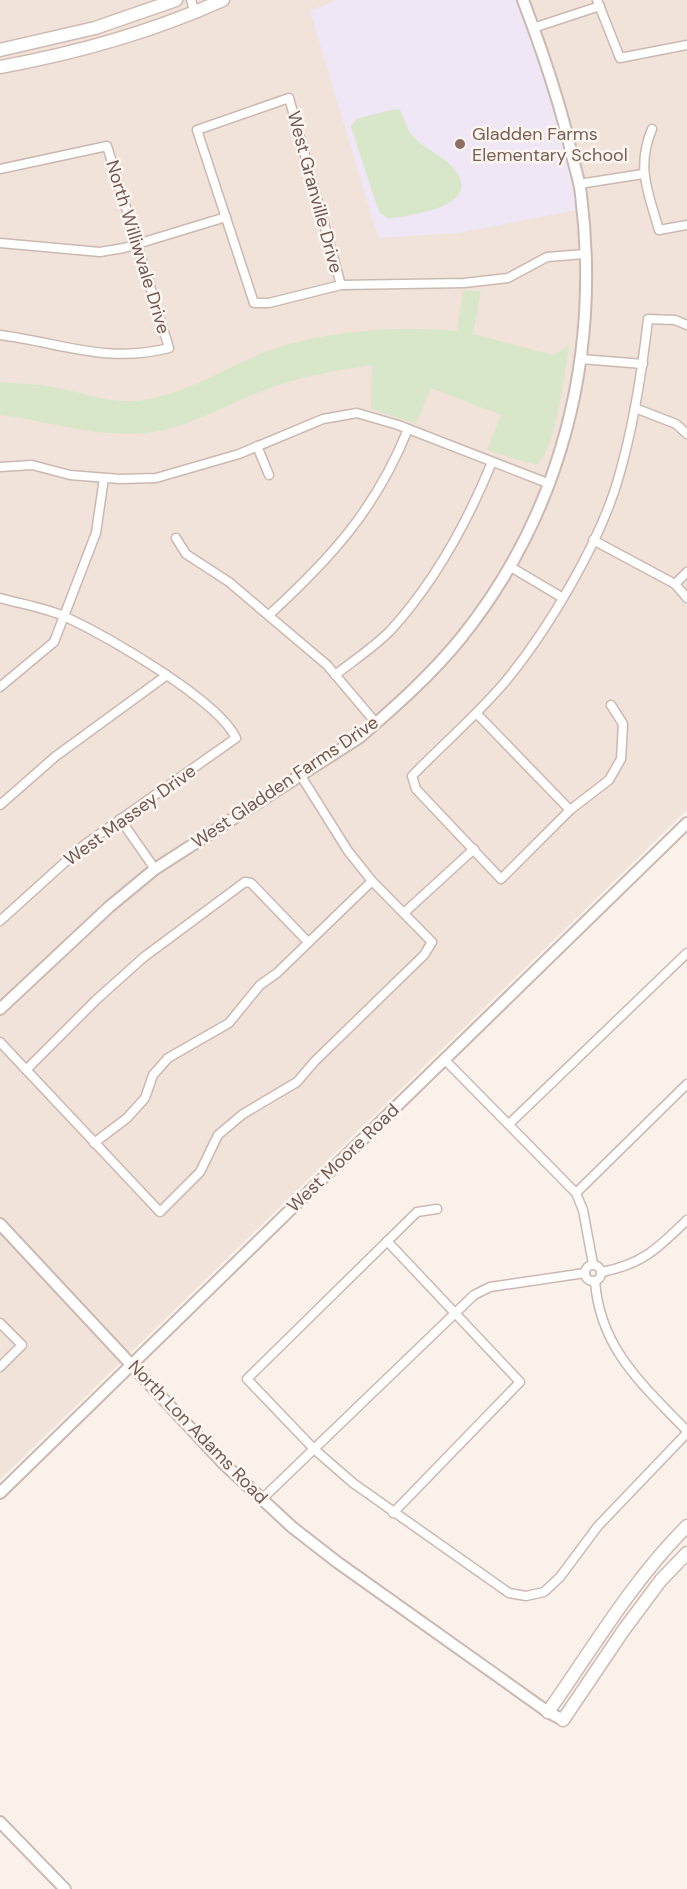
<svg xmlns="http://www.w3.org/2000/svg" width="687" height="1889" font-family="'DM Sans',sans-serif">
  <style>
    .residential { fill: #f1e3d9 }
    .education { fill: #efe6f6 }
    .green { fill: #d8e6ca }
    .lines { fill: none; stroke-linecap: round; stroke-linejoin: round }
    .minor-casing { stroke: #cbb9b1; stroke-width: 11 }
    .tertiary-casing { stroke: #cbb9b1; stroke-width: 14 }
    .secondary-casing { stroke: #cfbbb2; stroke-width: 15 }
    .minor { stroke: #fff; stroke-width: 8 }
    .tertiary { stroke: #fff; stroke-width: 10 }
    .secondary { stroke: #fff; stroke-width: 12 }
    .education-dot { fill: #8d6e63; stroke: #fdf6f0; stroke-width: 2 }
    .labels { text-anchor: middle; stroke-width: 5; stroke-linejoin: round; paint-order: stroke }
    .education-label { font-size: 18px; fill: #785e54; stroke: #fdf6f0; text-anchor: start }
    .street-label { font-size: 18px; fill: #715850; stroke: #fdf6f0 }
  </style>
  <rect width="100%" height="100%" fill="#faf2ea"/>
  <path class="residential" d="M0 0H687V810L0 1480Z"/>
  <path class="education" d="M335 0H523L557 93 582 209 458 233 378 238 310 11Z"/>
  <g class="green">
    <path d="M395 109 400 110C405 118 405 127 412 135 423 149 445 156 455 170 483 208 411 214 389 219L379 212 351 127 356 119Z"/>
    <path d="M463 291H481L473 334 553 355 569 345C565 371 556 450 536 465L487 450 501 415 431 388 416 424 371 409 372 365C331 371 291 378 252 395 220 408 189 426 154 432 103 440 51 421 0 415V382C19 384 40 384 59 388 83 393 106 402 131 401 183 399 228 364 276 348 335 330 396 326 457 331Z"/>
  </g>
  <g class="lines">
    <g class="minor-casing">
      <g id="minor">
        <path d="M191 0 195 13"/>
        <path d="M597 0 620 58 687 45"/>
        <path d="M533 28 600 6"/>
        <path d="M652 129C636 167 648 192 659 230L687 225"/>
        <path d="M0 169 107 146 169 348C106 364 62 343 0 335"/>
        <path d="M579 184 643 174"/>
        <path d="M0 243 100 252 124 248 226 217"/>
        <path d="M341 285 289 98 197 130 254 303H269L341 285 464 283 508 278 547 257 584 254"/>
        <path d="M581 359 643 364"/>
        <path d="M635 408 676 424 687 434"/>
        <path d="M257 446 269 475"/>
        <path d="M0 467 32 465 70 475 120 479 156 478 239 454 323 419 357 413 398 425 550 484"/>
        <path d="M176 538 186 554 229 582 327 665 376 723"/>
        <path d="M593 540 675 584 687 598"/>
        <path d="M509 566 563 598"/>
        <path d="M675 584 687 572"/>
        <path d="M0 598C21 604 46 608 66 617 108 637 217 699 236 738L84 845 0 921"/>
        <path d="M269 615C331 558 376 509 408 429"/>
        <path d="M335 675C353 661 374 647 390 631 435 582 467 523 492 462"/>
        <path d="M0 687 54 642 96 533 104 478"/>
        <path d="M611 705 623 724 621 759 609 780 570 810 501 879 416 789 412 776C443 744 476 716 505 682 548 630 601 541 619 476 634 424 642 372 648 319L675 320 687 325"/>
        <path d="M477 714 570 810"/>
        <path d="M0 805 56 756 167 675"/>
        <path d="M120 819 155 869"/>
        <path d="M405 912 474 849"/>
        <path d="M0 1042 160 1212 200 1172 218 1135 243 1114 297 1082 315 1061 424 955 432 942 372 881 348 851 301 776"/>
        <path d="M444 1059 576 1193 583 1210 593 1264"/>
        <path d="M26 1070 96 1000 144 957 245 882 251 883 308 942"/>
        <path d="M509 1124 687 953"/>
        <path d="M94 1143 127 1118 145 1098 153 1075 168 1058 229 1023 260 985 277 973 372 881"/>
        <path d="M576 1193 687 1084"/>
        <path d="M437 1209 417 1212 247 1379 314 1449 353 1483 509 1593 526 1596 544 1592 560 1577 598 1526 687 1433"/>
        <path d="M387 1241 520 1382 393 1513"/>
        <circle cx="593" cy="1273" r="8"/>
        <path d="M602 1272C643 1264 658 1248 687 1220"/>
        <path d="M595 1281C600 1349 643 1385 687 1431"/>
        <path d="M0 1323 22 1345 0 1367"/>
        <path d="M262 1499 474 1295 490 1287 585 1273"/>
      </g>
    </g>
    <g class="tertiary-casing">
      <g id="tertiary">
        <path d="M0 1009 109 907 155 869 360 737C396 706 431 675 461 638 562 512 601 355 581 195 580 181 574 166 571 151 559 99 542 50 523 0"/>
        <path d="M0 1224 223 1463 292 1527 337 1562 548 1712 563 1720"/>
        <path d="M0 1493 687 823"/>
        <path d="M0 1822 65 1889"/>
      </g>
    </g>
    <g class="secondary-casing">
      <g id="secondary">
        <path d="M0 50 95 28 176 0"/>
        <path d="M0 67C77 53 152 32 223 0"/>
        <path d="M548 1712C593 1648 632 1581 687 1526"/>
        <path d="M563 1720 623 1631 661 1580 687 1553"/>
      </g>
    </g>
    <use href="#minor" class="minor"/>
    <use href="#tertiary" class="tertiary"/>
    <use href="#secondary" class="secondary"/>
  </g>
  <circle class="education-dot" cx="460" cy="144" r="6"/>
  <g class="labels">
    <g class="education-label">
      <text x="472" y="140">Gladden Farms<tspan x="472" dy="21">Elementary School</tspan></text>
    </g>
    <g class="street-label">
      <text transform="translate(315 192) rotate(75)" y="6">West Granville Drive</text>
      <text transform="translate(138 247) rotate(73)" y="6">North Williwvale Drive</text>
      <text transform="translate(285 782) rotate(-34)" y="6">West Gladden Farms Drive</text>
      <text transform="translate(130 815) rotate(-36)" y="6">West Massey Drive</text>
      <text transform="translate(343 1158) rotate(-44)" y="6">West Moore Road</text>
      <text transform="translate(198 1432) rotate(46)" y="6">North Lon Adams Road</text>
    </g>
  </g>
</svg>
